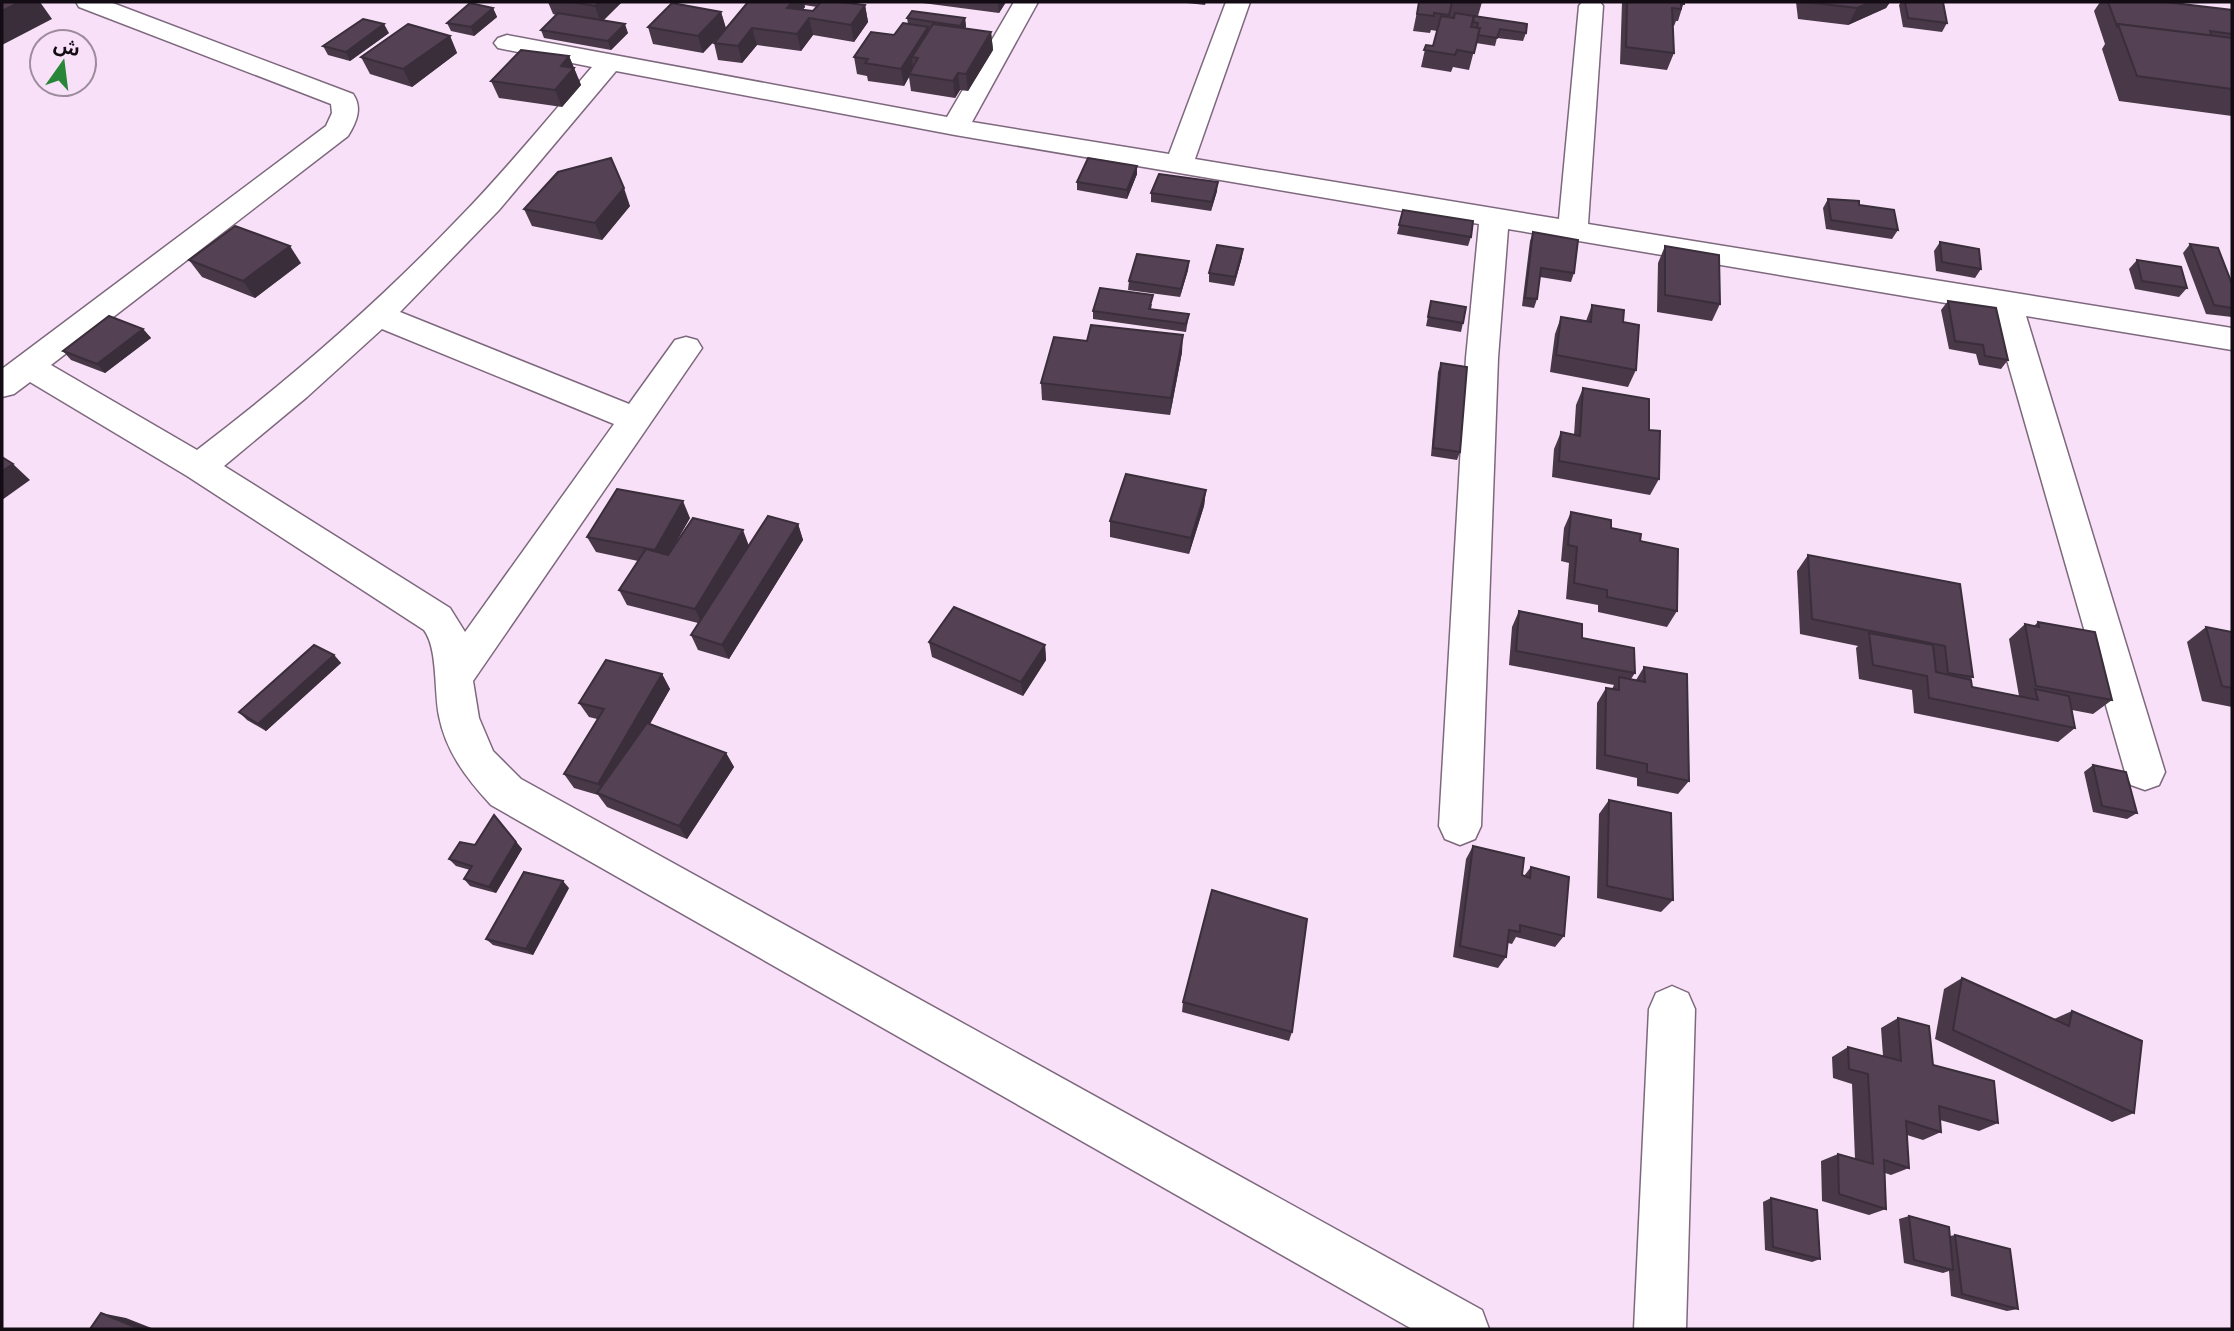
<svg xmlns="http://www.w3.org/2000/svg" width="2234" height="1331" font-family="'Open Sans','Noto Sans Arabic',sans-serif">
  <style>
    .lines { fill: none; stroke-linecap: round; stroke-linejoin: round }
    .minor-casing { stroke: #7d687d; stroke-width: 3 }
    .minor { fill: #fff; fill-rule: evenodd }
    .wall { fill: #483848; fill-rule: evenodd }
    .shaded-wall { fill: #3b2e3b }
    .building { fill: #544154; stroke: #3b2e3b; stroke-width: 2 }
  </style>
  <rect width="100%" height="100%" fill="#f8e1f8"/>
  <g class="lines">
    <g class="minor-casing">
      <g id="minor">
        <path d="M76 2H110L353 94C363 108 356 123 348 136L51 365 197 450C290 379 379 302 459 218 506 170 548 118 592 67L498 48 494 43 498 38 507 35 947 117 1014 2H1038L972 122 1169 154 1226 2H1250L1195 159 1559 219 1579 6 1582 2H1600L1603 6 1588 224 2232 328V350L2026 316 2165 772 2159 785 2145 790 2131 785 2125 772 1993 311 1508 229 1498 358 1481 826 1475 839 1460 845 1445 839 1439 826 1466 358 1479 224 955 135 616 71 499 210 400 312 629 404 675 340 686 337 697 340 702 348 473 681 479 718 493 751 521 779 1482 1310 1489 1329H1412L491 805C467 779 446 752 439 716 434 692 438 648 424 630L187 476 30 382 14 394 2 397V369L326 126 332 113 331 104 79 7ZM382 329 614 424 465 632 450 608 224 466 307 397Z"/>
        <path d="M1672 986 1688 993 1695 1009 1686 1329H1634L1649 1009 1656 993Z"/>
      </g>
    </g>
    <use href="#minor" class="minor"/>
  </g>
  <g class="wall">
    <path d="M548 2H622L603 20 628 33 611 50 544 38 541 30 556 15 553 14Z"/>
    <path d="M748 2H840L865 5 868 22 854 42 813 35 801 51 757 45 742 63 718 60 714 43 720 35 703 53 653 44 648 27 721 12 726 28ZM804 5 817 7 813 11 802 10 805 7Z"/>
    <path d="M915 2H1006L999 13Z"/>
    <path d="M1178 2H1206L1205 5Z"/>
    <path d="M1419 2H1482L1478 16 1526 33 1523 41 1497 38 1495 46 1476 43 1469 70 1453 67 1451 72 1421 67 1426 45 1433 46 1437 31 1431 30 1430 33 1413 31Z"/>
    <path d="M1622 2H1684L1678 21H1676L1674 26H1673L1674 53 1667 70 1620 64Z"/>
    <path d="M1796 2H1890L1886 8 1848 25 1798 19Z"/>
    <path d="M1901 2H1905L1947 23 1942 32 1903 27 1899 5Z"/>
    <path d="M2100 2H2165L2232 10V116L2119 101 2102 49 2105 44 2094 11Z"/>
    <path d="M493 8 497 17 474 36 451 31 447 23Z"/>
    <path d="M907 18H965L966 27 964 29 991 32 993 50 968 91 960 90 955 98 911 91 909 77 904 86 868 81 867 76 857 74 854 57 894 35 908 24Z"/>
    <path d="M389 33 350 61 328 55 323 46Z"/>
    <path d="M450 36 457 53 412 87 370 74 361 57Z"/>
    <path d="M569 56 581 85 562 107 499 98 491 81Z"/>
    <path d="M1137 166V174L1127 199 1077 190V182Z"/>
    <path d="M1217 191 1211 211 1151 202V193Z"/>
    <path d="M1828 199 1859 205 1898 230 1892 239 1826 229 1823 208Z"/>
    <path d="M630 206 602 240 532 226 524 209Z"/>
    <path d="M1403 210 1471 237 1468 246 1397 234Z"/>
    <path d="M1533 232 1574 273 1571 282 1540 277 1537 299 1534 308 1522 306 1530 241Z"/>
    <path d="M1940 242 1981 269 1975 278 1936 271 1934 251Z"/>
    <path d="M2190 244 2232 284V317L2206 314 2183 253Z"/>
    <path d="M1665 246 1720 304 1712 321 1657 312 1658 263Z"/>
    <path d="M1242 257 1234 286 1209 282V273Z"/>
    <path d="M189 260 301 263 255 298 202 277Z"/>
    <path d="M2137 260 2187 288 2179 297 2135 289 2129 269Z"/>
    <path d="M1189 261 1188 270 1180 297 1128 290 1129 281Z"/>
    <path d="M1431 301 1463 323 1461 332 1426 326Z"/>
    <path d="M1948 301 2008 360 2001 369 1979 365 1976 354 1949 349 1941 310Z"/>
    <path d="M1152 304 1151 309 1189 314 1186 332 1093 319V311Z"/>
    <path d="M1592 305 1623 322 1636 370 1628 387 1550 372 1555 334 1561 317 1586 321Z"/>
    <path d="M143 329 151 338 105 373 71 360 63 351Z"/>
    <path d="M1182 352 1170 415 1042 400 1041 383Z"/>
    <path d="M1441 363 1460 452 1457 460 1431 456 1438 372Z"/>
    <path d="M1583 388 1649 430 1659 479 1650 495 1552 477 1554 449 1561 432 1574 435 1576 405Z"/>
    <path d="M1206 490 1204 506 1189 554 1110 537V521Z"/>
    <path d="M1571 512 1640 541 1677 611 1667 627 1598 612V605L1566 599 1569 563 1561 561 1564 528Z"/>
    <path d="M690 518 672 549 749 545 798 524 803 540 729 659 698 650 691 635 698 623 627 605 619 590 638 561 596 552 587 537Z"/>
    <path d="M1808 555 1960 584 1973 677 1970 680 1972 687 2019 696 2009 639 2025 624 2034 626 2038 622 2112 700 2093 714 2072 710 2075 728 2058 742 1914 713 1912 690 1859 679 1856 648 1858 646 1800 634 1797 571Z"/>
    <path d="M1519 611 1582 638 1635 673 1631 679 1636 680 1644 667 1689 781 1678 794 1637 786V778L1596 769 1597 703 1606 688 1612 689 1614 685 1509 665 1512 627Z"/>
    <path d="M2206 627 2232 632V707L2202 701 2187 642Z"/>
    <path d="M929 642 1045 645 1046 660 1023 696 932 657Z"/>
    <path d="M334 655 341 663 266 731 247 720 239 712Z"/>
    <path d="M662 674 670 689 650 724 726 753 734 767 687 839 607 807 598 795 574 788 564 774 597 719 589 717 579 703Z"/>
    <path d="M2093 765 2137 813 2127 819 2093 812 2084 772Z"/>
    <path d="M1609 800 1673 900 1661 912 1597 898 1599 814Z"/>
    <path d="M500 822 522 849 496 893 470 886 464 879 470 870 456 866 449 859 475 845Z"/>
    <path d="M1473 846 1522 875 1524 876 1531 867 1564 936 1555 947 1516 937 1512 944 1508 943 1506 957 1498 968 1453 957 1466 859Z"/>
    <path d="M569 888 533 955 493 945 486 939Z"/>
    <path d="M1962 978 2054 1019 2072 1011 2134 1113 2112 1122 1935 1039 1944 989Z"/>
    <path d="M1183 1002 1292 1032 1289 1041 1182 1012Z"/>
    <path d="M1898 1018 1933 1065 1998 1123 1979 1131 1940 1120 1941 1132 1923 1140 1907 1135 1909 1168 1891 1175 1885 1173 1886 1209 1869 1215 1822 1201 1821 1161 1838 1154 1855 1159 1852 1084 1833 1078 1832 1057 1848 1047 1883 1056 1881 1028Z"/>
    <path d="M1771 1198 1820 1259 1812 1262 1765 1250 1763 1202Z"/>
    <path d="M1909 1216 1950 1236 1955 1235 2018 1309 2007 1311 1951 1296 1949 1271 1943 1273 1904 1263 1899 1219Z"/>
  </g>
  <g class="shaded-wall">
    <path d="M20 2H40L52 19 2 45V11Z"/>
    <path d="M599 2H622L601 23 595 6Z"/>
    <path d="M792 2H804L805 7 791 25 787 8Z"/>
    <path d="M998 2H1006L999 13Z"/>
    <path d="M1871 2H1890L1886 8 1848 25 1857 8Z"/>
    <path d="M865 5 868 22 854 42 851 25Z"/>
    <path d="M493 8 497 17 474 36 471 27Z"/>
    <path d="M721 12 726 29 703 53 698 36Z"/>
    <path d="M809 18 813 35 801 51 797 34Z"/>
    <path d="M965 18 966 27 961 35 960 26Z"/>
    <path d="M384 24 389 33 350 61 346 52Z"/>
    <path d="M625 24 628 33 611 50 608 41Z"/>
    <path d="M928 27 930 44 918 58 912 57 913 71 909 74V77L904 86 901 69Z"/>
    <path d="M752 28 757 45 742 63 738 46Z"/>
    <path d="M991 32 993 50 968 91 966 74Z"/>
    <path d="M450 36 457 53 412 87 403 69Z"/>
    <path d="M569 56 581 85 562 107 555 90 561 66Z"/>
    <path d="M958 73 960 90 955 98 953 81Z"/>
    <path d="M1137 166V174L1127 199V190Z"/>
    <path d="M1218 182 1217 191 1211 211 1212 202Z"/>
    <path d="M624 188 630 206 602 240 595 223Z"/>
    <path d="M290 246 301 263 255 298 243 281Z"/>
    <path d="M1243 249 1242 257 1234 286 1235 277Z"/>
    <path d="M1189 261 1188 270 1180 297 1181 289Z"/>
    <path d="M143 329 151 338 105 373 97 364Z"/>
    <path d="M1183 335 1182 352 1170 415 1171 398Z"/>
    <path d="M13 464 30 480 2 500V471Z"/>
    <path d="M1206 490 1204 506 1189 554 1191 538Z"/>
    <path d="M683 501 690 518 662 566 655 550Z"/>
    <path d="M798 524 803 540 729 659 722 645Z"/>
    <path d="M743 530 749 546 702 624 695 609Z"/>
    <path d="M1045 645 1046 660 1023 696 1021 682Z"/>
    <path d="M334 655 341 663 266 731 258 724Z"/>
    <path d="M662 674 670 689 607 797 598 784Z"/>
    <path d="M726 753 734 767 687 839 679 826Z"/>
    <path d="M494 815 522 849 496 893 489 887Z"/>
    <path d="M563 881 569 888 533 955 526 949Z"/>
    <path d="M101 1313 126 1318 154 1329H140Z"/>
  </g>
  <g class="building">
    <path d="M2 2H20L2 11Z"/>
    <path d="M572 2H599L595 6Z"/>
    <path d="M748 2H792L787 8 813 11 821 2H840L865 5 851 25 809 18 797 34 752 28 738 46 714 43Z"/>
    <path d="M1419 2H1452L1449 15 1434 13V16L1417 14Z"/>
    <path d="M1627 2H1684V4H1681V9L1672 8 1674 53 1626 47Z"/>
    <path d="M1806 2H1871L1857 8Z"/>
    <path d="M1905 2H1943L1947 23 1908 18Z"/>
    <path d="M2108 2H2165L2232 10V34L2210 31 2212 36 2118 24 2117 26Z"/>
    <path d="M470 3 493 8 471 27 447 23Z"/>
    <path d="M672 3 721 12 698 36 648 27Z"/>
    <path d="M912 11 965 18 960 26 907 18Z"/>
    <path d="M558 13 625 24 608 41 541 30Z"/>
    <path d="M1455 13 1474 16 1471 27 1480 28 1474 53 1457 50 1455 55 1424 50 1426 45 1433 46 1441 16 1454 18Z"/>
    <path d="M1474 16 1527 24 1526 33 1500 29 1497 38 1478 35 1480 28H1477L1478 23 1473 22Z"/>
    <path d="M363 19 384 24 346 52 323 46Z"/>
    <path d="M903 23 928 27 901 69 865 63 868 59 854 57 871 32 894 35Z"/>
    <path d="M408 24 450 36 403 69 361 57Z"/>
    <path d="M933 24 991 32 966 74 958 73 953 81 909 74 918 58 912 57Z"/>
    <path d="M2118 24 2232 38V89L2137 76Z"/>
    <path d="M521 50 569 56 561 66 574 68 555 90 491 81Z"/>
    <path d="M611 158 624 188 595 223 524 209 558 172Z"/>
    <path d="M1088 158 1137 166 1127 190 1077 182Z"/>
    <path d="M1159 174 1218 182 1212 202 1151 193Z"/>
    <path d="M1828 199 1859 201V205L1894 210 1898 230 1831 220Z"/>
    <path d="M1403 210 1473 221 1471 237 1399 225Z"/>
    <path d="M235 226 290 246 243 281 189 260Z"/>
    <path d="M1533 232 1578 240 1574 273 1541 268 1537 299 1525 298Z"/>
    <path d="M1940 242 1979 249 1981 269 1942 262Z"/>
    <path d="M2190 244 2218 248 2232 284V308L2214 305Z"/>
    <path d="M1217 245 1243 249 1235 277 1209 273Z"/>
    <path d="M1665 246 1719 255 1720 304 1665 295Z"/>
    <path d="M1137 254 1189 261 1181 289 1129 281Z"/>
    <path d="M2137 260 2181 267 2187 288 2142 281Z"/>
    <path d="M1100 288 1153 295 1149 309 1189 314 1186 324 1093 311Z"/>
    <path d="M1431 301 1466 307 1463 323 1428 317Z"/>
    <path d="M1948 301 1996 308 2008 360 1985 356 1983 345 1955 341Z"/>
    <path d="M1592 305 1624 310 1623 322 1639 325 1636 370 1556 355 1561 317 1591 322Z"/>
    <path d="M109 316 143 329 97 364 63 351Z"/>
    <path d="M1091 325 1183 335 1171 398 1041 383 1054 337 1087 341Z"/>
    <path d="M1441 363 1467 367 1460 452 1433 448Z"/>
    <path d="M1583 388 1649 399V430L1660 431 1659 479 1559 461 1561 432 1580 436Z"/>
    <path d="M2 457 13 464 2 471Z"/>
    <path d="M1126 474 1206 490 1191 538 1110 521Z"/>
    <path d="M617 489 683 501 655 550 587 537Z"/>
    <path d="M1571 512 1611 520V528L1641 534 1640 541 1678 549 1677 611 1607 597V590L1574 583 1577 547 1568 545Z"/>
    <path d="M768 516 798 524 722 645 691 635Z"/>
    <path d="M693 518 743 530 695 609 619 590 646 549 668 555Z"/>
    <path d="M1808 555 1960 584 1973 677 1948 673 1945 646 1812 619Z"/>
    <path d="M954 607 1045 645 1021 682 929 642Z"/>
    <path d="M1519 611 1582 624V638L1634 648 1635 673 1516 651Z"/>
    <path d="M2038 622 2095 632 2112 700 2036 686 2025 624 2039 627Z"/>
    <path d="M2206 627 2232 632V688L2222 686Z"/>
    <path d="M1869 633 1933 645 1936 672 1971 680 1972 687 2038 700 2035 689 2069 696 2075 728 1929 698 1927 676 1873 665Z"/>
    <path d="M314 645 334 655 258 724 239 712Z"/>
    <path d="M606 660 662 674 598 784 564 774 604 709 579 703Z"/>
    <path d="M1644 667 1687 674 1689 781 1647 772V764L1605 755 1606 688 1619 690V677L1645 682Z"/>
    <path d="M647 723 726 753 679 826 597 793Z"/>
    <path d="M2093 765 2126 772 2137 813 2102 806Z"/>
    <path d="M1609 800 1671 813 1673 900 1607 886Z"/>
    <path d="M494 815 516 842 489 887 464 879 472 866 449 859 460 842 475 845Z"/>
    <path d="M1473 846 1524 858 1522 875 1530 878 1531 867 1569 877 1564 936 1520 925V932L1509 930 1506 957 1460 946Z"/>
    <path d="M524 872 563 881 526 949 486 939Z"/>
    <path d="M1212 890 1307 919 1292 1032 1183 1002Z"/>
    <path d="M1962 978 2069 1026 2072 1011 2142 1041 2134 1113 1953 1030Z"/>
    <path d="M1898 1018 1929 1026 1933 1065 1994 1081 1998 1123 1939 1106 1941 1132 1906 1121 1909 1168 1884 1160 1886 1209 1839 1194 1838 1154 1873 1164 1868 1074 1849 1069 1848 1047 1901 1061Z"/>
    <path d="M1771 1198 1817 1210 1820 1259 1773 1247Z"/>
    <path d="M1909 1216 1949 1227 1953 1270 1914 1260Z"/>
    <path d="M1955 1235 2010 1249 2018 1309 1962 1294Z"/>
    <path d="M101 1313 140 1329H90Z"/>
  </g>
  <rect width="2234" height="1331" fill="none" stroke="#140c14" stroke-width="7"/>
  <g transform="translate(63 63) rotate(14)"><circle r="33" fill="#f8e1f8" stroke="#9d8c9d" stroke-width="2"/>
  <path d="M0-5L12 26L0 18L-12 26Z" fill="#288638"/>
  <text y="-10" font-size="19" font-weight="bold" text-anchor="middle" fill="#140c14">ش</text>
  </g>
</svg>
